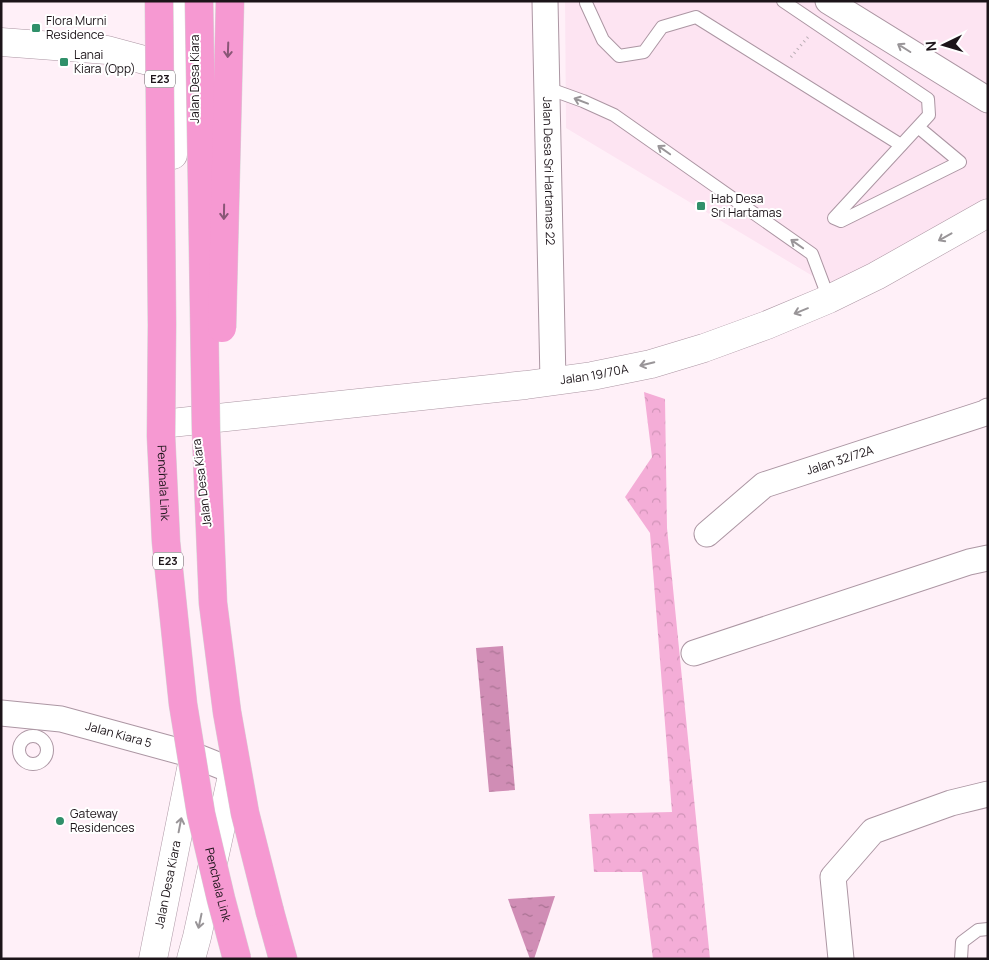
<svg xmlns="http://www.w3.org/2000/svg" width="989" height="960" font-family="Manrope,sans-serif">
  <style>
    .built { fill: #fde4f2 }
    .forest { fill: url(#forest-crowns) }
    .water { fill: url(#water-ripples) }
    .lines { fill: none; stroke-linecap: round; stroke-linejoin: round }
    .service-casing { stroke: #ac96a3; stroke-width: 14 }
    .minor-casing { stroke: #ac96a3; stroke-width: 27 }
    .tertiary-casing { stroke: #ac96a3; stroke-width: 29 }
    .secondary-casing { stroke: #ac96a3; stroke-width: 29 }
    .motorway-casing { stroke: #d6d5d6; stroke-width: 29 }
    .path { stroke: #baaeb5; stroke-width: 3; stroke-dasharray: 1 4; stroke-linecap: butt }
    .service { stroke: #fff; stroke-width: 12 }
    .minor { stroke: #fff; stroke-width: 25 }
    .tertiary { stroke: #fff; stroke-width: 28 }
    .secondary { stroke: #fff; stroke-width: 28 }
    .motorway { stroke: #f699d2; stroke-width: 28 }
    .motorway-bridge-casing { stroke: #d6d5d6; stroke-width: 29; stroke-linecap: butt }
    .motorway-bridge { stroke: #f699d2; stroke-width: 28 }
    .oneway { stroke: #999598 }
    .oneway2 { stroke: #895676 }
    .poi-dot { fill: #30906a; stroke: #fff; stroke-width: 2 }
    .labels { text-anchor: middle; stroke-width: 4; stroke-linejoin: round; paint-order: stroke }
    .shield { fill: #fff; stroke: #605a5e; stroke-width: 1 }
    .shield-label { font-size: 11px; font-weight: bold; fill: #1c1419 }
    .poi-label { font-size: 12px; fill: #1c1419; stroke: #fff; text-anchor: start }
    .street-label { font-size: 12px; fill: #1c1419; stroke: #fff }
  </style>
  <defs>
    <pattern id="forest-crowns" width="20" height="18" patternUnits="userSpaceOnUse" patternTransform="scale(1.25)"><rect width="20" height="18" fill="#f4add7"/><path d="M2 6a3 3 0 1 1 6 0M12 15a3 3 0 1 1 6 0" fill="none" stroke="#d194b8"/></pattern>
    <pattern id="water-ripples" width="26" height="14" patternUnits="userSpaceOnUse" patternTransform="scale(1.25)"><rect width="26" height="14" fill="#d08db5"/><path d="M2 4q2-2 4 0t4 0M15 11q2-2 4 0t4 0" fill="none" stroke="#a87292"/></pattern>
  </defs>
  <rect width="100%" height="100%" fill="#fff0f8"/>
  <path class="built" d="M565 1H988V206L841 293 566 128Z"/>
  <path class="forest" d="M644 392 665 399 667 528 710 959H653L642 872H594L589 814 672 812 650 533 625 497 652 457Z"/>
  <g class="water">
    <path d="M503 646 515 790 489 792 476 648Z"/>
    <path d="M555 896 534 959H530L508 899Z"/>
  </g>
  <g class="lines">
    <g class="service-casing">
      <g id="service">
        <path d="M586 1V3L603 40 619 56 644 52 662 27 696 17 901 145"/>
        <path d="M783 1 928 99 929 115 834 218 841 221 960 162 918 127"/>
        <path d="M547 88 583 101 614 115 812 254 829 299"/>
        <circle cx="33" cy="750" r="14"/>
        <path d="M961 959 962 942 978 930 988 929"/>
      </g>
    </g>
    <g class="minor-casing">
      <g id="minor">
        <path id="s1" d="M545 1 553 381"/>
        <path d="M828 1 988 100"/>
        <path id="s2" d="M707 534 764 485 985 413 988 411"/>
        <path d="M694 653 969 562 988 558"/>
        <path id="s3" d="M1 713 61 719 193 755 233 771"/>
        <path d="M841 959 833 877 873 831 951 803 988 794"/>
      </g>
    </g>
    <g class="tertiary-casing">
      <g id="tertiary">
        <path d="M1 42 107 50 174 68H182"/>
        <path id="s4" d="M171 423 526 385 592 376 651 364 704 348 767 325 829 299 876 276 988 213"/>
      </g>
    </g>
    <g class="secondary-casing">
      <g id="secondary">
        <path d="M173 155 174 42 176 1"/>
        <path id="s5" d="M153 959 192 764"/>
        <path d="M191 959 197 937 233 771V758"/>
      </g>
    </g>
    <g class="motorway-casing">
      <path id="motorway" d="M270 912 283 959"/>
    </g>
    <path class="path" d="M791 57 808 37"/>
    <use href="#service" class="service"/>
    <use href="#minor" class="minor"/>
    <use href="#tertiary" class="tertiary"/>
    <use href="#secondary" class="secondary"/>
    <use href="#motorway" class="motorway"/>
    <g class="motorway-bridge-casing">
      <g id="motorway-bridge">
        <path id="s6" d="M159 1 162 325 161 436 166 542 183 704 201 814 221 899 237 959"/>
        <path d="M199 1 206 430 213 603 227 712 245 813 270 912"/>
        <path d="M222 328 230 1"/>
      </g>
    </g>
    <use href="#motorway-bridge" class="motorway-bridge"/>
  </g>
  <defs><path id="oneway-shaft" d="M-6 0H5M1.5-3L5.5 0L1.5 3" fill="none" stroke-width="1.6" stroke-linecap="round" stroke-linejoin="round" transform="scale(1.25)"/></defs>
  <g class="oneway">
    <use href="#oneway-shaft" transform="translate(904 48) rotate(-148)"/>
    <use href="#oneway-shaft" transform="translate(581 101) rotate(-159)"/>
    <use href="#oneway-shaft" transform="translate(664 150) rotate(-145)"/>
    <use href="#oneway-shaft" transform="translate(945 237) rotate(151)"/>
    <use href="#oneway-shaft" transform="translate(797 244) rotate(-145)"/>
    <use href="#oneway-shaft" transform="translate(801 311) rotate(158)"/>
    <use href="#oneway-shaft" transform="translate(647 364) rotate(167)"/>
    <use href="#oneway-shaft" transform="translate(180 825) rotate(-79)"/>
    <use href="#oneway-shaft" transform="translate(200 921) rotate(102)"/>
  </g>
  <g class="oneway2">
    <use href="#oneway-shaft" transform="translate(228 50) rotate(92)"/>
    <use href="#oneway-shaft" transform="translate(224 212) rotate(91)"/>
  </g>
  <g class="poi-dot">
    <rect x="31" y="23" width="10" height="10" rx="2.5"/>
    <rect x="59" y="57" width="10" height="10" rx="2.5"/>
    <rect x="696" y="201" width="10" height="10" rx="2.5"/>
    <circle cx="60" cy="821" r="5"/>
  </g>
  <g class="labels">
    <g class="shield">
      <rect x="145" y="70.5" width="30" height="17" rx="4"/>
      <rect x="153" y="552.5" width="30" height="17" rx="4"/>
    </g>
    <g class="shield-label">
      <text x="160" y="83">E23</text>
      <text x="168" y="565">E23</text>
    </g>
    <g class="poi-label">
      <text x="46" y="25">Flora Murni<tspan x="46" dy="14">Residence</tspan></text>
      <text x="74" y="59">Lanai<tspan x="74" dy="14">Kiara (Opp)</tspan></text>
      <text x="711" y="203">Hab Desa<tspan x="711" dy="14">Sri Hartamas</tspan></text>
      <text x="70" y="818">Gateway<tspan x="70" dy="14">Residences</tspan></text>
    </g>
    <g class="street-label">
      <text transform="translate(195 79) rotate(-90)" y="4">Jalan Desa Kiara</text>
      <text dy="4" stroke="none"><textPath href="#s1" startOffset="170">Jalan Desa Sri Hartamas 22</textPath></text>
      <text dy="4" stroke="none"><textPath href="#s4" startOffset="426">Jalan 19/70A</textPath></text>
      <text dy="4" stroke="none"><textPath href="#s2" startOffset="155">Jalan 32/72A</textPath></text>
      <text dy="4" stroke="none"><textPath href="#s6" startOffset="482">Penchala Link</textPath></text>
      <text transform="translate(202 483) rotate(-97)" y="4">Jalan Desa Kiara</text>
      <text dy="4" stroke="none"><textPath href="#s3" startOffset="120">Jalan Kiara 5</textPath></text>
      <text dy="4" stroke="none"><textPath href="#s5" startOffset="76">Jalan Desa Kiara</textPath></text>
      <text dy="4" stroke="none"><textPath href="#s6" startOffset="888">Penchala Link</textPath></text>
    </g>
  </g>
  <rect width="989" height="960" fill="none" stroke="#1c1419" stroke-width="5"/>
  <g transform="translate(944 45) rotate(265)" stroke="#ffffff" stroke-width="4" paint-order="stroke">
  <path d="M0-4L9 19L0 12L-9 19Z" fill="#1c1419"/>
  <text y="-8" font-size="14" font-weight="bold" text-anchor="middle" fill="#1c1419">N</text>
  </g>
</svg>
